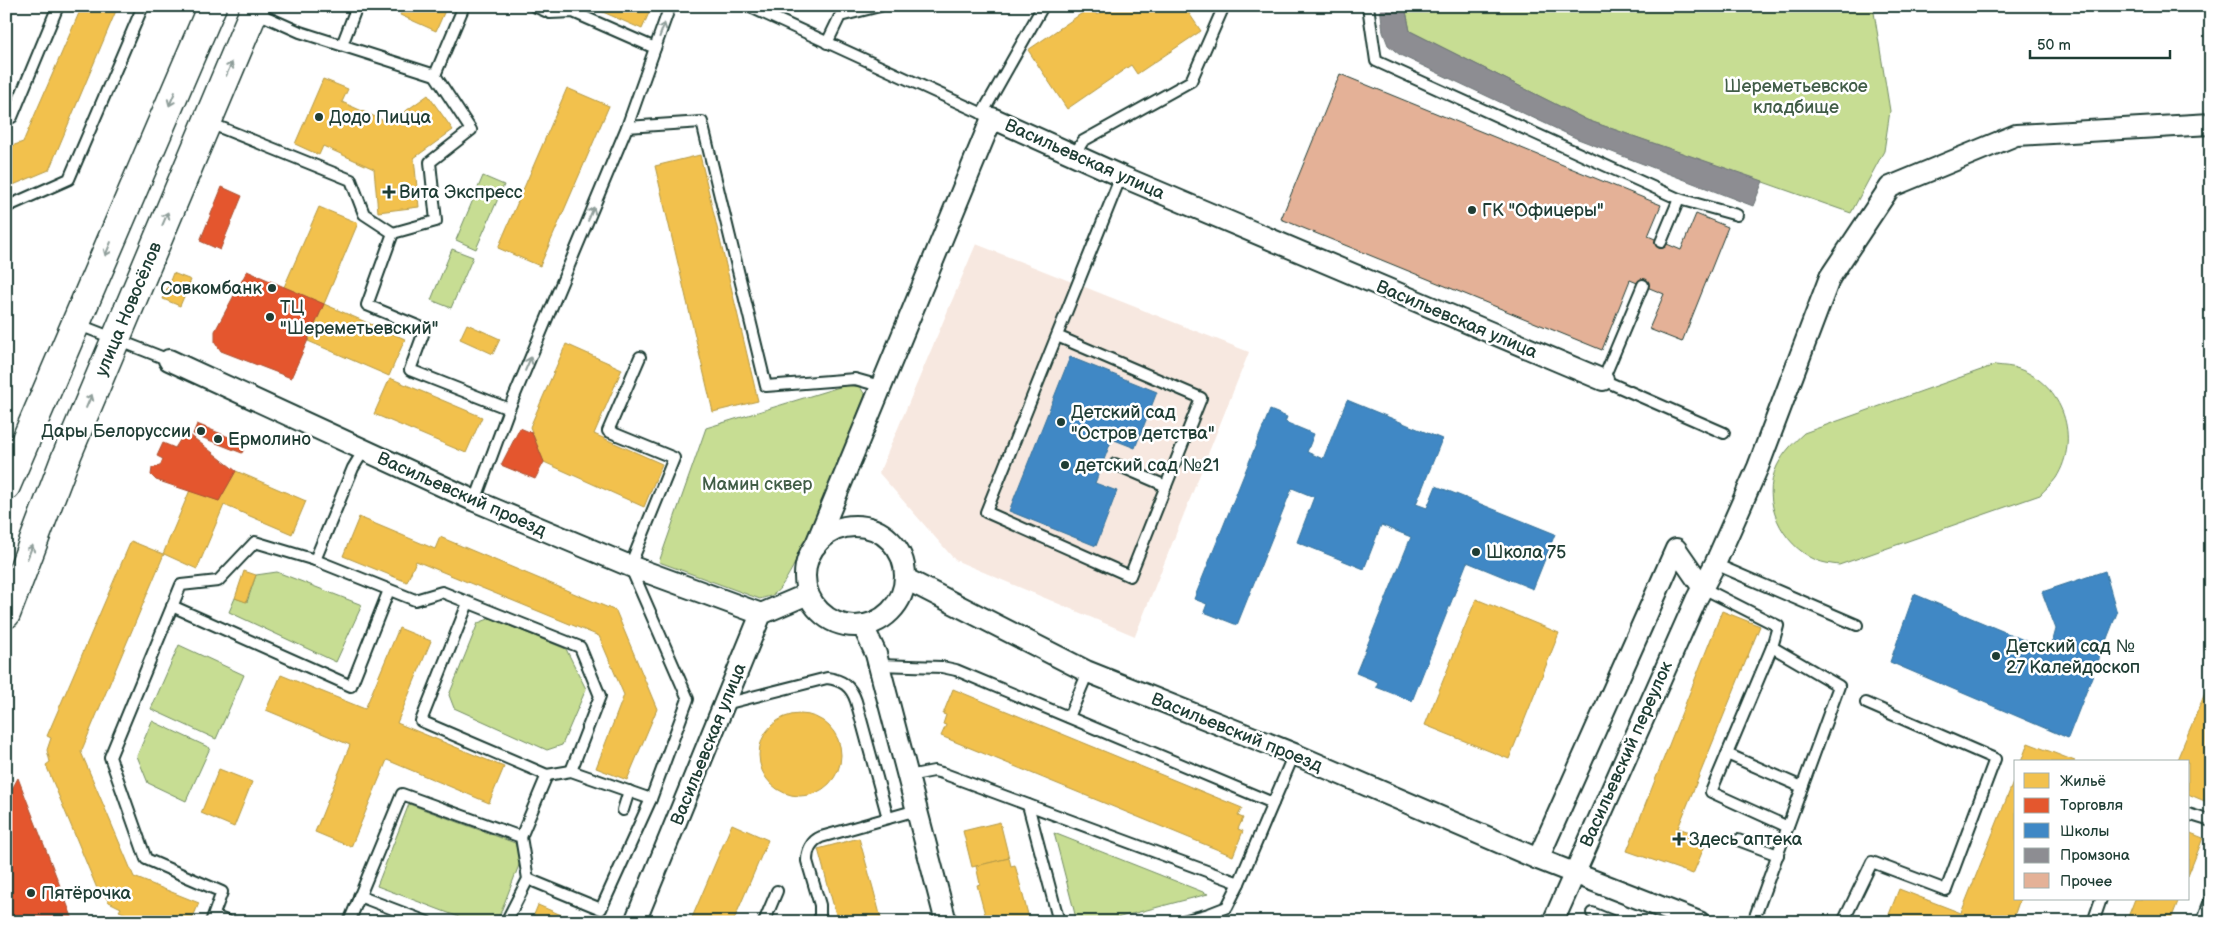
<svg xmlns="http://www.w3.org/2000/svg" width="2217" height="928" font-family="'Balsamiq Sans',sans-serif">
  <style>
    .built { fill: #f7e8e0 }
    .green { fill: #c7dd93; stroke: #738d64 }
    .homes { fill: #f2c14e; stroke: #b39946 }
    .shops { fill: #e4572e; stroke: #a94f30 }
    .schools { fill: #3f88c5; stroke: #35729a }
    .industry { fill: #8d8d92; stroke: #6c7576 }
    .building { fill: #e4b197; stroke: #1f3d34 }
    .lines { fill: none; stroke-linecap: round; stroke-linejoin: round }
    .lane-casing { stroke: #1f3d34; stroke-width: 14 }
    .street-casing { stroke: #1f3d34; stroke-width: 24 }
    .secondary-casing { stroke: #1f3d34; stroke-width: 31 }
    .lane { stroke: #fff; stroke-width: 10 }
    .street { stroke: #fff; stroke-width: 20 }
    .secondary { stroke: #fff; stroke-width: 28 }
    .oneway { stroke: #8f9e9a }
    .poi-dot { fill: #1f3d34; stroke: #fff; stroke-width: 2 }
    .labels { text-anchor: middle; stroke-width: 5; stroke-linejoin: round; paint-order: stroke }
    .park-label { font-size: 18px; fill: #415d47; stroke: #fff }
    .poi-label { font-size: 18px; fill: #1f3d34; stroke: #fff; text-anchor: start }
    .street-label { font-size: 18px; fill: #1f3d34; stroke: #fff }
  </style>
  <rect width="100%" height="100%" fill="#fff"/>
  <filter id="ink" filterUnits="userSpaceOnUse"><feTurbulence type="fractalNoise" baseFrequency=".02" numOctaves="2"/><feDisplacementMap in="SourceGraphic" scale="10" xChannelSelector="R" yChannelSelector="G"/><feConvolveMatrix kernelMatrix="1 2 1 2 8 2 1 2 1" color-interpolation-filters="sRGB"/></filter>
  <g filter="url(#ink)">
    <path class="built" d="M976 244 1249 352 1135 636 955 560 879 473Z"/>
    <g class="green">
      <path d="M1405 6H1873L1890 111 1884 151 1851 213 1587 120 1410 31Z"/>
      <path d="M483 176 504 185 476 249 456 240Z"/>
      <path d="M452 249 473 257 451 308 431 300Z"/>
      <path d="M1995 365C2003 366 2012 366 2019 369 2063 385 2081 438 2056 478 2052 484 2045 489 2040 495L1839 565C1831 564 1823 563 1816 560 1782 545 1760 501 1777 466 1784 452 1793 443 1804 433Z"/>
      <path d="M846 385 860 387 865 395C852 428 796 580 774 594 771 597 764 597 760 599L659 562 706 428Z"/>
      <path d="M277 572 362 605 336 662 229 612 235 598 247 602 256 575Z"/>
      <path d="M491 618 566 649 586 689 562 745 547 750 454 708 449 695 478 623Z"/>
      <path d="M179 645 244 675 216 739 151 709Z"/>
      <path d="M152 721 210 748 186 801 148 783 137 756Z"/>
      <path d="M409 804 515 843 521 860 497 922H472L377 886Z"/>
      <path d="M1054 833 1208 894 1101 922H1077Z"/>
    </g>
    <g class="homes">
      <path d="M82 6H118L49 170 6 188V148L23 142Z"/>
      <path d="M404 6H447L436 31 400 15Z"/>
      <path d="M589 6H652L642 29Z"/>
      <path d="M1111 6H1184L1201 31 1137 74 1131 65 1067 109 1028 50 1091 7 1097 15Z"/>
      <path d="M323 79 348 89 342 102 389 123 428 95 453 130 414 158 419 207 378 212 374 169 323 146 319 155 295 144Z"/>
      <path d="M567 88 609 106 540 266 498 248Z"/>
      <path d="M700 155 758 401 713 412 655 166Z"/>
      <path d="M319 207 358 223 324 304 284 287Z"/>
      <path d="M173 273 191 280 180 306 163 299Z"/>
      <path d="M324 304 405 339 389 376 308 341Z"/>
      <path d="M467 324 500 339 493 354 460 339Z"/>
      <path d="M566 344 622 369 594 434 662 464 644 507 544 462 530 427Z"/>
      <path d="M390 378 482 417 466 453 374 414Z"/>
      <path d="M236 471 306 501 292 534 224 505 197 569 164 554 81 752 134 877 199 903 191 922H144L119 911 121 908 109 902 101 890 98 891 46 765 50 762 47 750 51 738 47 736 131 541 163 554 190 490 219 501Z"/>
      <path d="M359 517 435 549 440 537 616 611 657 709 627 780 596 768 624 695 599 636 416 561 407 582 343 556Z"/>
      <path d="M244 571 256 575 246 602 235 598Z"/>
      <path d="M1476 599 1559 633 1509 759 1425 725Z"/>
      <path d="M1722 611 1760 626 1678 828 1708 838 1693 874 1627 851Z"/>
      <path d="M399 628 431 641 397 723 504 767 489 803 387 760 351 847 315 832 350 745 266 710 281 675 365 709Z"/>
      <path d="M2211 679V794L2207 802 2188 794V762H2176Z"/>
      <path d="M953 689 1242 808 1238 816 1243 818 1238 829 1243 831 1233 856 941 736 946 725 943 724 946 715 943 714Z"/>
      <circle cx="800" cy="755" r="41"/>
      <path d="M2028 743 2075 761 2074 762H2021Z"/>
      <path d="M219 769 252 782 234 827 201 813Z"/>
      <path d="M2016 775V899H2020L2012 922H1886L1899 889 1961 913Z"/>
      <path d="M1000 822 1009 858 972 867 963 831Z"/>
      <path d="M732 824 768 840 733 922H696L691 920Z"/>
      <path d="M2188 832 2203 838 2188 876Z"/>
      <path d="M859 838 873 888 882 922H838L818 849Z"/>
      <path d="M1009 858 1011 866 1015 865 1030 922H987L977 885 980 884 976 866Z"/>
      <path d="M2135 899H2179L2170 922H2126Z"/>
      <path d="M538 905 573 920 572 922H531Z"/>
    </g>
    <g class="shops">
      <path d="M222 187 242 196 220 250 200 241Z"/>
      <path d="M247 271 324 304 291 378 221 351 215 342V331Z"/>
      <path d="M6 284 10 294 11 311 6 324Z"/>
      <path d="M197 424 246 444 242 453 193 434Z"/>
      <path d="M520 428 532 433 544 462 535 479 501 465Z"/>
      <path d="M190 435 236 471 219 501 156 480 151 475 152 468 160 466 163 459 157 456 163 443 175 448 182 437Z"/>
      <path d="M18 778 74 922H12L6 907V800Z"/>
    </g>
    <g class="schools">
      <path d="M1070 357 1157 392 1135 448 1112 439 1095 483 1117 491 1096 546 1009 511Z"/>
      <path d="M1347 400 1442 439 1416 504 1427 508 1436 486 1555 534 1533 589 1467 562 1412 701 1376 687 1378 682 1356 673 1411 537 1381 525 1364 569 1297 542 1314 497 1292 488 1237 625 1204 612 1207 604 1194 599 1270 410 1287 417 1285 422 1314 434 1307 452 1323 459Z"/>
      <path d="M2105 571 2117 613 2068 738 1890 662 1914 594 2050 651 2056 629 2042 592Z"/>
    </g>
    <path class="industry" d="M1380 6H1405L1410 31 1587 120 1763 181 1753 206 1578 139 1400 55 1388 45 1383 32Z"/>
    <path class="building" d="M1340 74 1661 205 1648 236 1681 250 1696 214 1728 227 1682 342 1649 329 1664 294 1630 280 1602 350 1281 219Z"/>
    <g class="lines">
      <g class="lane-casing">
        <g id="lane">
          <path d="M534 6 550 13 573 12 655 48"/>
          <path d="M748 6 992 118"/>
          <path d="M1368 6 1376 61 1679 199 1661 242"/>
          <path d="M255 12 300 32 435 75 464 6"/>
          <path d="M827 43 840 16 880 6"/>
          <path d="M342 45 357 6"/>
          <path d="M982 114 1043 6"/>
          <path d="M6 120 12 117 58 6"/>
          <path d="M207 122 351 180 364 214 393 233 367 305 425 329 410 370 509 409 475 501"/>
          <path d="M627 127 702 122 766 386 855 379 880 386"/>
          <path d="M1074 155 1083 141 1191 81 1224 6"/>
          <path d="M1679 199 1737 215"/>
          <path d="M6 207 69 179 143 6"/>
          <path d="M393 233 436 221 430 162 471 130 435 75"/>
          <path d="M1643 285 1603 380 1724 433"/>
          <path d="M77 324 169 360"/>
          <path d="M1057 336 1201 398 1130 576 986 512C1031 400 1076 288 1121 176"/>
          <path d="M509 409 627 127 670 6"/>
          <path d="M1115 464 1166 486"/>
          <path d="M315 560 415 600 442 592 580 647 600 696 571 771"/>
          <path d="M1715 564 1857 625"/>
          <path d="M1703 588 1778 626 1772 647 1839 686 1753 922"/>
          <path d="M468 603 421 721 547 775 571 771 651 799 688 699 630 566 674 458 608 431 640 357"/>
          <path d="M172 606 351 686 389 590"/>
          <path d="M1772 647 1711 792 1788 827"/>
          <path d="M878 665 942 667 956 670 1273 803"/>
          <path d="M725 704 827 678C842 680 851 686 856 701L888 818"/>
          <path d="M1069 717 1088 672"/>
          <path d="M1727 754 1802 787"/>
          <path d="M908 776 934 771 942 773 1239 883 1294 754"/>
          <path d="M1028 805 1059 922"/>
          <path d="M623 810 629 791"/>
          <path d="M2188 814 2211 821"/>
          <path d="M521 837 547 775"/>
          <path d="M1738 840 1778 855"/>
          <path d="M528 879 601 909 651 799"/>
          <path d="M359 896 427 922"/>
          <path d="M1592 913 1614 922"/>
          <path d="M214 916 229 922"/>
          <path d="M211 922 222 892 146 859 110 757 181 585 218 581 255 542 315 560 353 468 364 450"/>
          <path d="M349 922 402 794 521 837 528 879 506 922"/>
          <path d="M764 922 777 891"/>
          <path d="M820 922V905L807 861C807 851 811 841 821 837L917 810"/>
          <path d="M1179 922 1209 914"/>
          <path d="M1211 922 1209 914 1227 907 1239 883"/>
          <path d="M1843 922 1872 862 1946 890 1995 759 1866 703"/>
          <path d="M2093 922 2101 899"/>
          <path d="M2202 922 2211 898"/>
        </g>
      </g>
      <g class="street-casing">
        <g id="street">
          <path d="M169 360 475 501 630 566 761 614"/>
          <circle cx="855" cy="576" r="50"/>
          <path d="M816 544 992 118 1121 176 1603 380"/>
          <path d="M906 579 1086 671 1294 754 1538 859 1699 922"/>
          <path d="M863 626 876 654 946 922"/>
          <path d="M1538 859 1676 549 1703 588"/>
          <path d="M635 922 761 614 808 594"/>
          <path d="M1553 922 1696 600 1715 564 1758 467 1830 277 1890 187 2016 135 2211 124"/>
        </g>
      </g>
      <g class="secondary-casing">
        <g id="secondary">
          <path d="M6 486 212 6"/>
          <path d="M6 614 64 462 256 6"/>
        </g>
      </g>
      <use href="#lane" class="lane"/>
      <use href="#street" class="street"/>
      <use href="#secondary" class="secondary"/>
    </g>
    <defs><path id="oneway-shaft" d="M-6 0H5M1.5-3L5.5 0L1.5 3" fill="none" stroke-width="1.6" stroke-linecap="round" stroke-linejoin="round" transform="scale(1.25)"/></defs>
    <g class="oneway">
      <use href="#oneway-shaft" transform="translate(662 30) rotate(-70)"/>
      <use href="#oneway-shaft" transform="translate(229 69) rotate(-67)"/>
      <use href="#oneway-shaft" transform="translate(172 99) rotate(113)"/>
      <use href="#oneway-shaft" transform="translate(591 214) rotate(-67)"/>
      <use href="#oneway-shaft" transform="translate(165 219) rotate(-67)"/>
      <use href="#oneway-shaft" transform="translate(108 249) rotate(113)"/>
      <use href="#oneway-shaft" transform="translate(528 364) rotate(-67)"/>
      <use href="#oneway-shaft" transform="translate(89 401) rotate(-67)"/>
      <use href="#oneway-shaft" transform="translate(30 552) rotate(-69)"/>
    </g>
  </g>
  <g class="poi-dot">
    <circle cx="319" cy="117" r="5"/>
    <path d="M386.5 184.5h5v5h5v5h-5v5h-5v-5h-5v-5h5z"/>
    <circle cx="1472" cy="210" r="5"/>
    <circle cx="272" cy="288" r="5"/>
    <circle cx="270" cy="317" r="5"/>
    <circle cx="1061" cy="422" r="5"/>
    <circle cx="201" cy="431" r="5"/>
    <circle cx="218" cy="439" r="5"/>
    <circle cx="1065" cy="465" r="5"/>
    <circle cx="1476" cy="552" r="5"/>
    <circle cx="1996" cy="656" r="5"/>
    <path d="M1676.5 831.5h5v5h5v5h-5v5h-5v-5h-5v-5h5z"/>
    <circle cx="31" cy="893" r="5"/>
  </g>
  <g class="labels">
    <g class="park-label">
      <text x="1796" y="92">Шереметьевское<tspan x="1796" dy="21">кладбище</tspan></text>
      <text x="757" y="490">Мамин сквер</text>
    </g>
    <g class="poi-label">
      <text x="329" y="123">Додо Пицца</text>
      <text x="399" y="198">Вита Экспресс</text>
      <text x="1482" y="216">ГК "Офицеры"</text>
      <text x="262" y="294" text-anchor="end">Совкомбанк</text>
      <text x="280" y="313">ТЦ<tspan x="280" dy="21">"Шереметьевский"</tspan></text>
      <text x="1071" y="418">Детский сад<tspan x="1071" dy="21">"Остров детства"</tspan></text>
      <text x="191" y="437" text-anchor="end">Дары Белоруссии</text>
      <text x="228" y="445">Ермолино</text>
      <text x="1075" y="471">детский сад №21</text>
      <text x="1486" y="558">Школа 75</text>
      <text x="2006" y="652">Детский сад №<tspan x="2006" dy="21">27 Калейдоскоп</tspan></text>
      <text x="1689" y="845">Здесь аптека</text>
      <text x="41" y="899">Пятёрочка</text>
    </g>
    <g class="street-label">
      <text transform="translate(1085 159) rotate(24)" y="6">Васильевская улица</text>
      <text transform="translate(128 309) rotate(-67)" y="6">улица Новосёлов</text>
      <text transform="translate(1457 319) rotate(23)" y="6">Васильевская улица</text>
      <text transform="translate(462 494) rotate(24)" y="6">Васильевский проезд</text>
      <text transform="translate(1237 732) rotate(22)" y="6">Васильевский проезд</text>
      <text transform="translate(708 744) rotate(-68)" y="6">Васильевская улица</text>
      <text transform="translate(1626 754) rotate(-66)" y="6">Васильевский переулок</text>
    </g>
  </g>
  <rect width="2217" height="928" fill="none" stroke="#fff" stroke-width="25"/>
  <rect x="12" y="12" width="2192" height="903" fill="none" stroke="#1f3d34" stroke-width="2" filter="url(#ink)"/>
  <rect x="2014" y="760" width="175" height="140" fill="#ffffff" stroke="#a5b1ae"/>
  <rect x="2024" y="773" width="25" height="15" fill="#f2c14e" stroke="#a5b1ae"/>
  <text x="2060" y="786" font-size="15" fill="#1f3d34">Жильё</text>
  <rect x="2024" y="798" width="25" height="15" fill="#e4572e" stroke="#a5b1ae"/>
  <text x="2060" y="810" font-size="15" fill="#1f3d34">Торговля</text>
  <rect x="2024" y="823" width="25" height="15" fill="#3f88c5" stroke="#a5b1ae"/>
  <text x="2060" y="836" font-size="15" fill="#1f3d34">Школы</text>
  <rect x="2024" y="848" width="25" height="15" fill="#8d8d92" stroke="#a5b1ae"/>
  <text x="2060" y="860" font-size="15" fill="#1f3d34">Промзона</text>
  <rect x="2024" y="873" width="25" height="15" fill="#e4b197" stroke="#a5b1ae"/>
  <text x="2060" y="886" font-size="15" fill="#1f3d34">Прочее</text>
  <path d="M2030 50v8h140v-8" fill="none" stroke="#1f3d34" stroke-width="2.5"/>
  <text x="2037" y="50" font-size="15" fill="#1f3d34" stroke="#ffffff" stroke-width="4" paint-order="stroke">50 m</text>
</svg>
